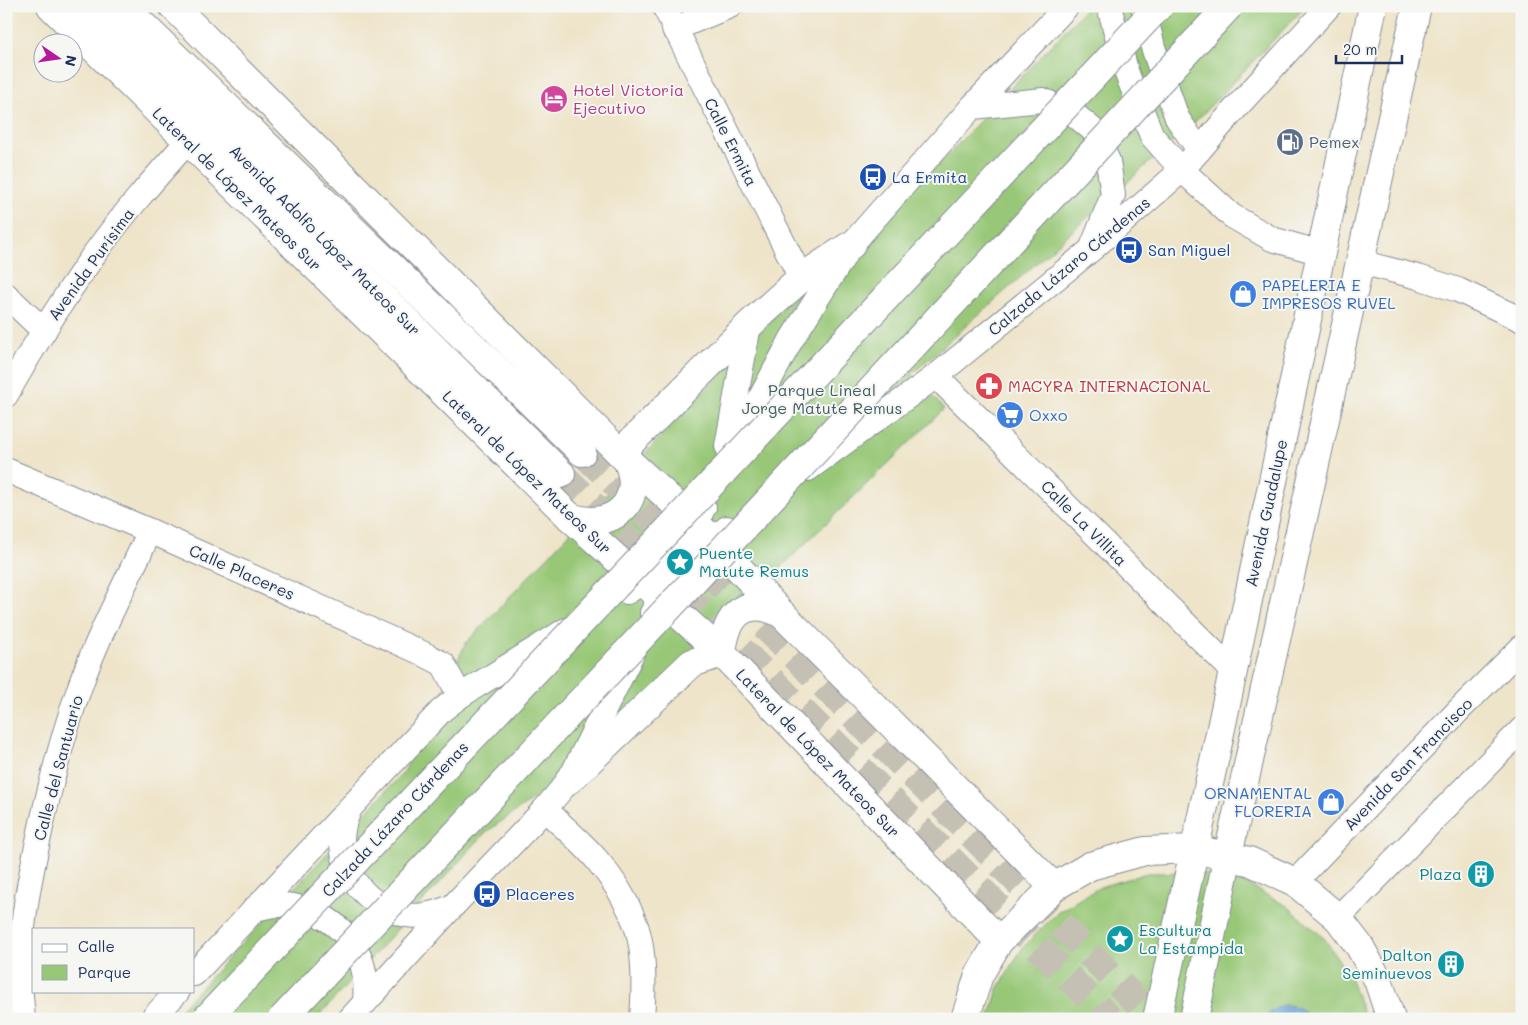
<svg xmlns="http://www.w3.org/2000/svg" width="1528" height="1025" font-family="Mali,sans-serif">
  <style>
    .green { fill: #98c877; stroke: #5a7c6a }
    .water { fill: #679fd5; stroke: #41679a }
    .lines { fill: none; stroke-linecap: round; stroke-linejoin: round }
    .major-tunnel { stroke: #c4c0b4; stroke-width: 28; stroke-dasharray: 28 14; stroke-linecap: butt }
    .minor-casing { stroke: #848a94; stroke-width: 26 }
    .major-casing { stroke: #848a94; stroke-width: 30 }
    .minor { stroke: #fff; stroke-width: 24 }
    .major { stroke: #fff; stroke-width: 28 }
    .highway-bridge-casing { stroke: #848a94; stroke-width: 30; stroke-linecap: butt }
    .highway-bridge { stroke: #fff; stroke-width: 28 }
    .labels { text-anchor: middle; stroke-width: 4; stroke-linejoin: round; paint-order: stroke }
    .hotel-label { font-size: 16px; fill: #b23c85; stroke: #f6f6f2; text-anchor: start }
    .street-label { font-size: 16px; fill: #1b2f5e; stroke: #f6f6f2 }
    .service-label { font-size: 16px; fill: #4e5e75; stroke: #f6f6f2; text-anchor: start }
    .transit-label { font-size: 16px; fill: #164399; stroke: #f6f6f2; text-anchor: start }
    .shop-label { font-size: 16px; fill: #366cbe; stroke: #f6f6f2; text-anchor: start }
    .health-label { font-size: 16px; fill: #be3a42; stroke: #f6f6f2; text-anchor: start }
    .park-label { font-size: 16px; fill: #405d66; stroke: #f6f6f2 }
    .culture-label { font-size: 16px; fill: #0d838f; stroke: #f6f6f2; text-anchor: start }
  </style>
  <rect width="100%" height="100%" fill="#f6f6f2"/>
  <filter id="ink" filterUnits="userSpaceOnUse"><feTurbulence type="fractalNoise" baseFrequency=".02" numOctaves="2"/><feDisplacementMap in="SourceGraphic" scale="10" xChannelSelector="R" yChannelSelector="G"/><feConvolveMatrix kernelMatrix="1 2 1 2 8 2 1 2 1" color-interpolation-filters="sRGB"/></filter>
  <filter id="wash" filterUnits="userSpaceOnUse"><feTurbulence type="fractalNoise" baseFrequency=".0096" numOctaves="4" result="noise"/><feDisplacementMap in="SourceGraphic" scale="20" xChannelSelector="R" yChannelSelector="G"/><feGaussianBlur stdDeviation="1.12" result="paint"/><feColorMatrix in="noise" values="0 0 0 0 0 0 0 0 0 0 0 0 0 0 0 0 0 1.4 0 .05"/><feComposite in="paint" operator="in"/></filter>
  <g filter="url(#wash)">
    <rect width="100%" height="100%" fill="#eee4c9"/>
    <g class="green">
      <path d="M1088 6H1306L1197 120 912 374 944 409 566 776 485 833 316 1019H171L404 772 466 643 789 301 944 159Z"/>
      <path d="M1196 872 1244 883 1287 906 1324 938 1351 979 1365 1019H989L998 989 1023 947 1058 912 1100 887 1147 873Z"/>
    </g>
    <path class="water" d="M1285 1005C1296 1006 1304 1009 1310 1019H1265C1270 1011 1275 1008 1285 1005Z"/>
  </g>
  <g filter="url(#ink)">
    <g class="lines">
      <g class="major-tunnel">
        <path d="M582 452 779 640 1154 1019"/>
        <path d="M561 474 752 661 1110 1019"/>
      </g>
      <g class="minor-casing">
        <g id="minor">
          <path d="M664 6 801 278"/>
          <path d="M1109 6 1127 74 1152 136 1182 170 1232 216 1272 239 1321 253"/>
          <path d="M1143 6 1153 47 1177 118 1199 150"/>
          <path d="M674 29 730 6"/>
          <path d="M972 107 1043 100 1075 115 1093 130 1108 161 1113 195 1093 245"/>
          <path d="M1360 262 1418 277 1458 290 1522 320"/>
          <path d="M6 295 44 331"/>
          <path d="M936 376 1232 670"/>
          <path d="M6 395C33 347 62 300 93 256 122 215 155 178 188 141"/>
          <path d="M727 446 749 325"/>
          <path d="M729 457 791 340 851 245 972 107 1067 6"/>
          <path d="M808 469 936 376 1092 249 1182 170 1234 110 1329 6"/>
          <path d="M6 470 150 531 422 653 443 664 460 696"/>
          <path d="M627 592 643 582 696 523 704 507"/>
          <path d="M652 613C666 586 702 546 727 528"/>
          <path d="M350 808C347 815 344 822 343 830 336 871 368 908 407 915 423 918 437 912 452 907"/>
          <path d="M545 809C562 826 582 842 597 860 612 878 627 901 635 923 645 948 644 992 642 1019"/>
          <path d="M1295 882 1458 711 1522 647"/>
          <path d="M254 909C262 908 270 905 277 905 314 904 348 927 361 961 366 974 366 988 365 1002"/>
          <path d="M1338 918 1522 729"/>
          <path d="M194 974 442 710 460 696 566 630"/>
          <path d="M23 1019C16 959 24 905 37 846 48 793 61 741 79 689 98 635 126 583 150 531"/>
          <path d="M152 1019 178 991"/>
          <path d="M350 1019 452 907 545 809 570 779 632 654"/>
        </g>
      </g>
      <g class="major-casing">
        <g id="major">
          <path d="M51 6 570 517 722 653 999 941"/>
          <path d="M89 6 561 474"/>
          <path d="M123 6 582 452"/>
          <path d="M173 6 627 460 696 523 782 614 1054 887"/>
          <path d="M620 453 749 325 801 278 851 245"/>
          <path d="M570 517C611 532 647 502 627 460"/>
          <path d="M570 779 692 663 722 653C726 616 744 594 782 614"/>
          <path d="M965 1019 979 975 999 941 1054 887 1090 866 1145 851 1194 849 1249 861 1295 882 1338 918 1360 947 1378 980 1391 1019"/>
          <path d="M1157 1019 1216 752 1373 6"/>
          <path d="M1194 1019 1228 855 1417 6"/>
        </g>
      </g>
      <use href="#minor" class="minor"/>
      <use href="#major" class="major"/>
      <g class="highway-bridge-casing">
        <g id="highway-bridge">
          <path d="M206 1019 654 545 1159 6"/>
          <path d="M282 1019 692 583 1229 6"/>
        </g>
      </g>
      <use href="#highway-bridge" class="highway-bridge"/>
    </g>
  </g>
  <defs>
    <g id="hotel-disc" transform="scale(1.4375)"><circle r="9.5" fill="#d1479c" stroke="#f6f6f2"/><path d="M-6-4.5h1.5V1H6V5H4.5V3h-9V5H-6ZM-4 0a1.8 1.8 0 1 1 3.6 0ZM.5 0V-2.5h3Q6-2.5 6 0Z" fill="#fff"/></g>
    <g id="fuel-disc" transform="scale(1.4375)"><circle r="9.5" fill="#5c6f8a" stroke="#f6f6f2"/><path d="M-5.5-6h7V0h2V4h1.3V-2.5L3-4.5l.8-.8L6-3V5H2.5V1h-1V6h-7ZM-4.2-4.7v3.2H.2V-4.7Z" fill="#fff"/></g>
    <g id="bus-disc" transform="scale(1.4375)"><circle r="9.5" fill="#1a4fb4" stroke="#f6f6f2"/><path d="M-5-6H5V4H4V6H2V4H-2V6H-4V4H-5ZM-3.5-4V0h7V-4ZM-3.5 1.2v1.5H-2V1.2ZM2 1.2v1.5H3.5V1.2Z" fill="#fff"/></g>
    <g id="shop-disc" transform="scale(1.4375)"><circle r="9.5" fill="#3f7fe0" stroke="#f6f6f2"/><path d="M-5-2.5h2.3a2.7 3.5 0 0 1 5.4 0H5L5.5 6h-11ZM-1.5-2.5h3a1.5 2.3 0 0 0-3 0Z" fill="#fff"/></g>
    <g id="pharmacy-disc" transform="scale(1.4375)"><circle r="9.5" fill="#e0444e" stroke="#f6f6f2"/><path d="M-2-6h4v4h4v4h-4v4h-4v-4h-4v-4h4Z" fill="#fff"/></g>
    <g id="supermarket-disc" transform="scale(1.4375)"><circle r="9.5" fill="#3f7fe0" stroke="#f6f6f2"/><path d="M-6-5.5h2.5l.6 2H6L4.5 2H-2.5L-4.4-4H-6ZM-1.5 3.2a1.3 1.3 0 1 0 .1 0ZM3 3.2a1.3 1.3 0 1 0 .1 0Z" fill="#fff"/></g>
    <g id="sight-disc" transform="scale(1.4375)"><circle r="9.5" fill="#0f9aa8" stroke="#f6f6f2"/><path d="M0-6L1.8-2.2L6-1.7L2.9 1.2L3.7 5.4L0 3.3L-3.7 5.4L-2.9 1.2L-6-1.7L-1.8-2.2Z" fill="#fff"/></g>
    <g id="building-disc" transform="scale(1.4375)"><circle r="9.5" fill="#0f9aa8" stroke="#f6f6f2"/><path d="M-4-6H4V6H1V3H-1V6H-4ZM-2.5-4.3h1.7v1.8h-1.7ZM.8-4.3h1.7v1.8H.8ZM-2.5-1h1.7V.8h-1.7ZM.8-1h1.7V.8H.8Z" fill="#fff"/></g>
  </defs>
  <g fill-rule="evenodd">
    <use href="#hotel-disc" x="554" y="99"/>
    <use href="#fuel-disc" x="1290" y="142"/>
    <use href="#bus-disc" x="873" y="177"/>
    <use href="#bus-disc" x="1129" y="250"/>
    <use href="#shop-disc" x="1243" y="294"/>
    <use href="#pharmacy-disc" x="989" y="386"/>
    <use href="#supermarket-disc" x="1010" y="415"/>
    <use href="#sight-disc" x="680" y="562"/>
    <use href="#shop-disc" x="1331" y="802"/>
    <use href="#building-disc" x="1481" y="874"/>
    <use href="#bus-disc" x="487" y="894"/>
    <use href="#sight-disc" x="1120" y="939"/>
    <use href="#building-disc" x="1451" y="964"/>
  </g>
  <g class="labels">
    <g class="hotel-label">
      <text x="573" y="96">Hotel Victoria<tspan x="573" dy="18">Ejecutivo</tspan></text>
    </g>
    <g class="street-label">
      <text transform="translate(731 142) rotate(63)" y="6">Calle Ermita</text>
      <text transform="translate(237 189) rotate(44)" y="6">Lateral de López Mateos Sur</text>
      <text transform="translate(325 240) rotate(45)" y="6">Avenida Adolfo López Mateos Sur</text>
      <text transform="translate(91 264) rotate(-54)" y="6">Avenida Purísima</text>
      <text transform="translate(1069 266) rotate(-40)" y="6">Calzada Lázaro Cárdenas</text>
      <text transform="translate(527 472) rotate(44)" y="6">Lateral de López Mateos Sur</text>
      <text transform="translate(1266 513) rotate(-78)" y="6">Avenida Guadalupe</text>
      <text transform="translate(1084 523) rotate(45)" y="6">Calle La Villita</text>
      <text transform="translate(242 572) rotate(24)" y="6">Calle Placeres</text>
      <text transform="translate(818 753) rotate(46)" y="6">Lateral de López Mateos Sur</text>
      <text transform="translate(1408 764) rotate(-46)" y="6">Avenida San Francisco</text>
      <text transform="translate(58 768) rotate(-75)" y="6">Calle del Santuario</text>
      <text transform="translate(395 819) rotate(-47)" y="6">Calzada Lázaro Cárdenas</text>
    </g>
    <g class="service-label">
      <text x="1309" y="148">Pemex</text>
    </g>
    <g class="transit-label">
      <text x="892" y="183">La Ermita</text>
      <text x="1148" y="256">San Miguel</text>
      <text x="506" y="900">Placeres</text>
    </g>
    <g class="shop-label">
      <text x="1262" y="291">PAPELERIA E<tspan x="1262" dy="18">IMPRESOS RUVEL</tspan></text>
      <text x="1029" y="421">Oxxo</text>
      <text x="1312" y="799" text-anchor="end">ORNAMENTAL<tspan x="1312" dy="18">FLORERIA</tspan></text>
    </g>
    <g class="health-label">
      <text x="1008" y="392">MACYRA INTERNACIONAL</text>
    </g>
    <g class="park-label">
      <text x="822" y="396">Parque Lineal<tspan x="822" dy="18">Jorge Matute Remus</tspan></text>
    </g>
    <g class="culture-label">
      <text x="699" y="559">Puente<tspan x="699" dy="18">Matute Remus</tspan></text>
      <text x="1462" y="880" text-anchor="end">Plaza</text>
      <text x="1139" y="936">Escultura<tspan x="1139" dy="18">La Estampida</tspan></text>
      <text x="1432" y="961" text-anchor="end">Dalton<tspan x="1432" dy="18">Seminuevos</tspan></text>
    </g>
  </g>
  <rect width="1528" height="1025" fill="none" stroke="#f6f6f2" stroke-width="25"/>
  <rect x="32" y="928" width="162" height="65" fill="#f6f6f2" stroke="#9ea6b7"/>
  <rect x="42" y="944" width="25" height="8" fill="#ffffff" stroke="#9ea6b7"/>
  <text x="78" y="952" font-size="15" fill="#1b2f5e">Calle</text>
  <rect x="42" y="965" width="25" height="15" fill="#98c877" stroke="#9ea6b7"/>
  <text x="78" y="978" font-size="15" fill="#1b2f5e">Parque</text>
  <g transform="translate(58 58) rotate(103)"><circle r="24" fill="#f6f6f2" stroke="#9ea6b7"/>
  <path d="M0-4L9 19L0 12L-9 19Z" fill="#b5179e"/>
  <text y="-8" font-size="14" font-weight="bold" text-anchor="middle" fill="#1b2f5e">N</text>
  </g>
  <path d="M1336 55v8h66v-8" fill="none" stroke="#1b2f5e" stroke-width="2.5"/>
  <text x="1343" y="55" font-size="15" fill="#1b2f5e" stroke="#f6f6f2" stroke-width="4" paint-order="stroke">20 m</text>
</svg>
